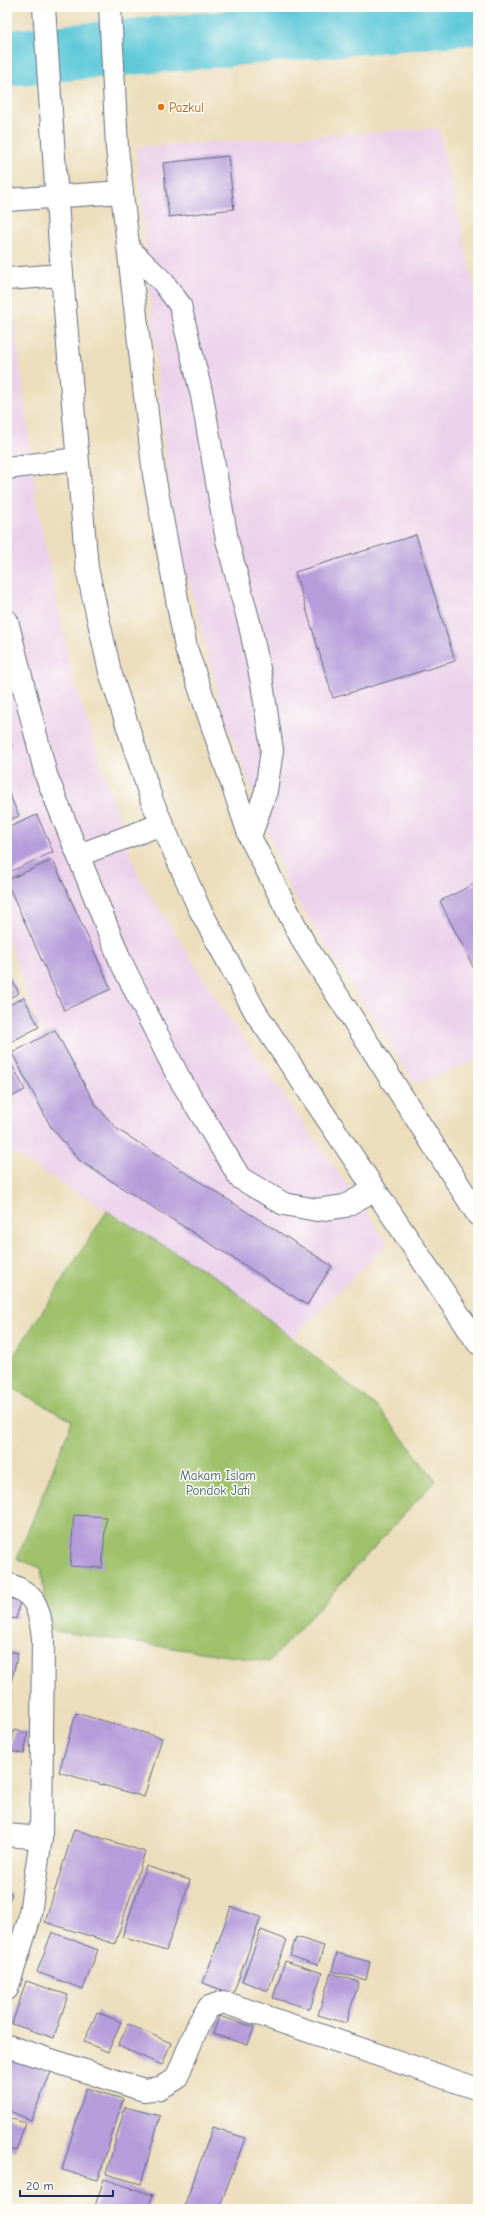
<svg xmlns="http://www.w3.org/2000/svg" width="485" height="2216" font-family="'Comic Neue',sans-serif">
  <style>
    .built { fill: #ecd1ea }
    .green { fill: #9ec16b; stroke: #5c7864 }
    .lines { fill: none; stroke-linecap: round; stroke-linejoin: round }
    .river { stroke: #5fc9d9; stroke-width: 56 }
    .building { fill: #b59cda }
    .minor-casing { stroke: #646c7f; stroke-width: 24 }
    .minor { stroke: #fff; stroke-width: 22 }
    .food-dot { fill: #e8710a; stroke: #fdfcf7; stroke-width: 1.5 }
    .labels { text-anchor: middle; stroke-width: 3; stroke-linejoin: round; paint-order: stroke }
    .food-label { font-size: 13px; fill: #c56008; stroke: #fdfcf7; text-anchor: start }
    .park-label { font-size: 13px; fill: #425b62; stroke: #fdfcf7 }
  </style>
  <rect width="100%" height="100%" fill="#fdfcf7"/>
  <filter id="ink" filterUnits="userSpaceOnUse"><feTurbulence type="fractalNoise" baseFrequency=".025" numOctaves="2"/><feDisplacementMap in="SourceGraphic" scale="8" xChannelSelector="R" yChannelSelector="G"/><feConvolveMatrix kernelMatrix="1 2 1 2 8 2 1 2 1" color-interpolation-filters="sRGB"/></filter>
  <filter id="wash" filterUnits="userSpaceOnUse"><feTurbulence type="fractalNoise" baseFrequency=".012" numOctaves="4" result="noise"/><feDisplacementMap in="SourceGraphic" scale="16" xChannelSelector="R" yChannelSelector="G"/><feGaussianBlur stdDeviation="0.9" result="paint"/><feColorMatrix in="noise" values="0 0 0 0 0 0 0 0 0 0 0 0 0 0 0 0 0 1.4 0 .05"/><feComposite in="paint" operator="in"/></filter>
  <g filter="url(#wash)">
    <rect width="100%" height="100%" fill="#ecdebc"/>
    <g class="built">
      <path d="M439 128 478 303V1060L415 1084 289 888 223 713 171 512 136 147Z"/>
      <path d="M7 297H12L38 510 73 678 138 875 225 1012 388 1243 292 1338 222 1281 7 1150V1051L42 1034 7 936Z"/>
    </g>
    <path class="green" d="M107 1211 222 1281 379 1409 436 1480 269 1662 48 1630 41 1568 17 1559 72 1421 7 1385V1366Z"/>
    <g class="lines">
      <path class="river" d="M7 58 478 16"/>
    </g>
    <g id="blocks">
      <g class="building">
        <path d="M228 156 234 209 169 217 163 163Z"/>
        <path d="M416 535 455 661 333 698 295 572Z"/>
        <path d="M7 733 11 745 7 747Z"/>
        <path d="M7 789 19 816 7 821Z"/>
        <path d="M37 815 53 852 7 873V828Z"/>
        <path d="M53 860 111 989 64 1010 7 883V880Z"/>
        <path d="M478 882V977L440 901Z"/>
        <path d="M7 971 19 993 7 999Z"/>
        <path d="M24 998 39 1027 7 1044V1006Z"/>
        <path d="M55 1030 95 1104 117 1129 332 1266 307 1305 80 1161 51 1127 12 1053Z"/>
        <path d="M7 1055 25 1090 7 1099Z"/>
        <path d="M74 1515 106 1517 102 1568 70 1566Z"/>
        <path d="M7 1598 20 1601 16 1619 7 1617Z"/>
        <path d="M7 1651 18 1653 11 1683 7 1682Z"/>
        <path d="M7 1692 12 1693 8 1709H7Z"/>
        <path d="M76 1713 162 1738 144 1797 59 1772Z"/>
        <path d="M14 1730 28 1733 24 1754 10 1751Z"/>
        <path d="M74 1829 145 1852 115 1944 45 1922Z"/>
        <path d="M146 1866 190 1880 166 1951 122 1937Z"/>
        <path d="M7 1892 12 1894 7 1905Z"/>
        <path d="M231 1907 261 1917 233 1994 203 1983Z"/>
        <path d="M261 1930 287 1940 268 1991 242 1981Z"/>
        <path d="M52 1932 98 1950 83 1989 37 1972Z"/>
        <path d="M296 1937 324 1946 318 1965 290 1956Z"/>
        <path d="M337 1953 370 1962 366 1980 332 1971Z"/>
        <path d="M285 1961 322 1973 310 2009 273 1998Z"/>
        <path d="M331 1973 359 1982 346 2023 318 2015Z"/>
        <path d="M26 1981 68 1995 54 2038 12 2024Z"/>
        <path d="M97 2012 121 2022 108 2052 84 2042Z"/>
        <path d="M219 2016 254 2027 248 2045 213 2034Z"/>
        <path d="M128 2024 171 2043 162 2065 118 2046Z"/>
        <path d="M7 2053 51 2072 31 2120 7 2110Z"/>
        <path d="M86 2088 123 2099 98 2180 62 2170Z"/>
        <path d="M125 2107 160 2116 141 2184 106 2174Z"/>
        <path d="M7 2117 25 2123 16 2151 7 2148Z"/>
        <path d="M213 2127 245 2138 219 2209H183Z"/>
        <path d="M104 2179 153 2195 148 2209H94Z"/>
      </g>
    </g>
  </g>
  <g filter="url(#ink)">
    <use href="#blocks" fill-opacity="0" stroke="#646c7f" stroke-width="1"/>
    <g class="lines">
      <g class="minor-casing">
        <g id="minor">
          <path d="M44 7 62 275 87 568 110 672 152 801 199 908 256 1013 478 1343"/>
          <path d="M110 7 117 148 154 475 186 648 250 837 304 943 478 1215"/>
          <path d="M7 200 122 192"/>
          <path d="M129 249 163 282 180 305 202 396 227 540 250 626 262 683 272 750 266 791 250 837"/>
          <path d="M7 279 62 275"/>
          <path d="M7 468 77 459"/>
          <path d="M7 621 46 775 121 962 178 1076 240 1178 284 1204 317 1210 345 1206 374 1190"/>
          <path d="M79 855 162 824"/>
          <path d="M7 1584C37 1593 39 1609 43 1637L41 1838 29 1920 7 1989"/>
          <path d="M7 1835 41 1838"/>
          <path d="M7 2046 144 2090 160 2088 176 2079 199 2023 209 2007 223 2002 478 2089"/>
        </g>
      </g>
      <use href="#minor" class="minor"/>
    </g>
  </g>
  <circle class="food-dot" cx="161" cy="107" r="4"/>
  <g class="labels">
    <g class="food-label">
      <text x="169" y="112">Pazkul</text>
    </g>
    <g class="park-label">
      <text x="218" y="1480">Makam Islam<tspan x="218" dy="15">Pondok Jati</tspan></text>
    </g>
  </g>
  <rect width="485" height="2216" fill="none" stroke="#fdfcf7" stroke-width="24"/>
  <path d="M20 2190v6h93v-6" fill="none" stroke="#1b2f5e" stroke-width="2"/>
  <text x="26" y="2190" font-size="12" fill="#1b2f5e" stroke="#fdfcf7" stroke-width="3" paint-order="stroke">20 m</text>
</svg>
